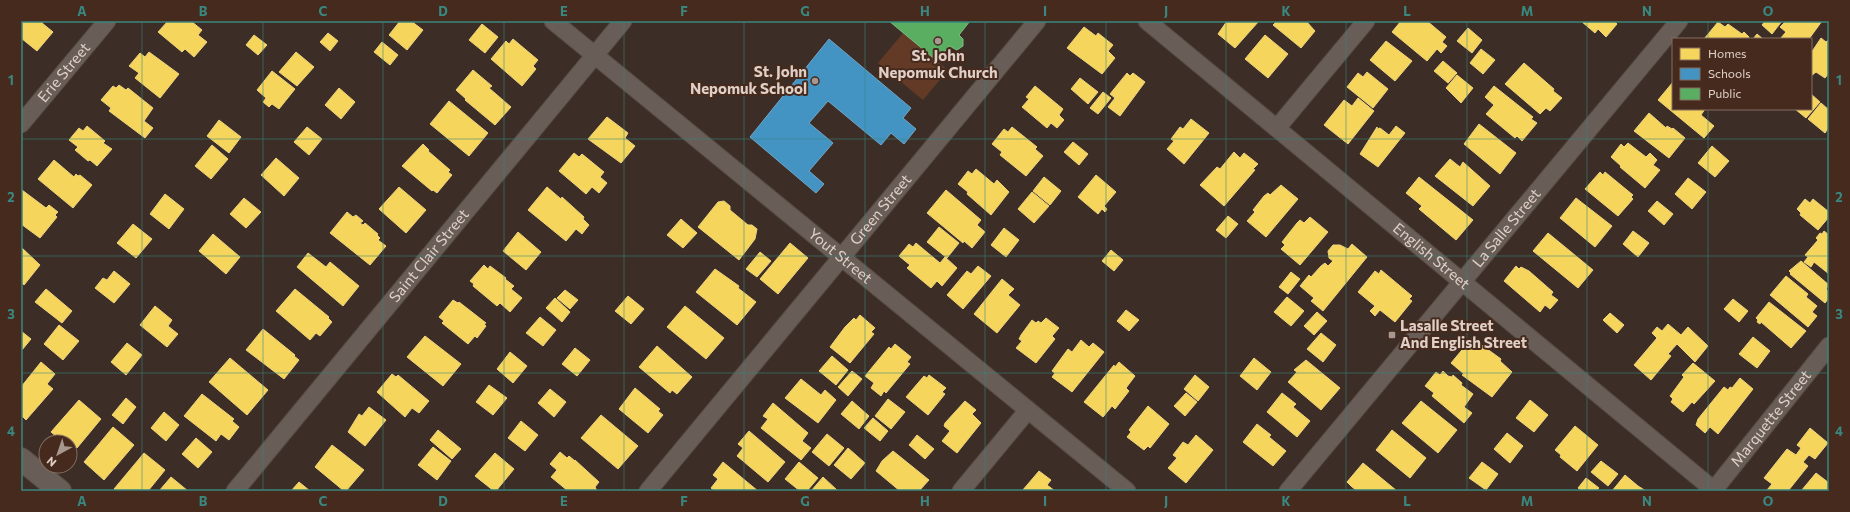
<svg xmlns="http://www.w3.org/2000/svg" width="1850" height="512" font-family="Commissioner,sans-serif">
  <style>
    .green { fill: #633a25 }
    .homes { fill: #f6d55c; stroke: #efd37c }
    .schools { fill: #4393c3; stroke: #72a5c4 }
    .public { fill: #5aae61; stroke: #82b87f }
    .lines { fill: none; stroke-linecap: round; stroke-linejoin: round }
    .street-casing { stroke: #574b44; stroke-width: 19 }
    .secondary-casing { stroke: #574b44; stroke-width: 24 }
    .street { stroke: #685d57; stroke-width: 17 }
    .secondary { stroke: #685d57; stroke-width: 22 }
    .grid { fill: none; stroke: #398880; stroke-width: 1; stroke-opacity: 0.55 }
    .poi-dot { fill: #a7978e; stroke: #452a1d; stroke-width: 1.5 }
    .labels { text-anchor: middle; stroke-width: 4; stroke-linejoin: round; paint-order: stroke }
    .poi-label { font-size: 15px; font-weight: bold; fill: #e0cfc6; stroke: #452a1d }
    .street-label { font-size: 15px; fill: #e0cfc6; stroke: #452a1d }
    .neatline { fill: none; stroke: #398880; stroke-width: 1.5 }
    .grid-label { font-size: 13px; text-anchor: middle; font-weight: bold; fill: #398880 }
  </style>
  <rect width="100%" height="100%" fill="#3c2e26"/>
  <path class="green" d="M903 33 948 70 923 100 878 63Z"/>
  <g class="homes">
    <path d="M21 21H43L42 23 53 32 37 51 21 38Z"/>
    <path d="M168 21H191L202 30 198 35 207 42 194 57 185 49 182 52 158 32Z"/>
    <path d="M400 21H411L423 30 407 50 389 35Z"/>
    <path d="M1227 21H1259L1235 48 1218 34Z"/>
    <path d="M1277 21H1306L1315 31 1301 48 1273 25Z"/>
    <path d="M1401 21H1427L1446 37 1442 42 1447 46 1441 53 1437 49 1427 61 1392 32Z"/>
    <path d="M1581 21H1614L1617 24 1606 37 1598 29 1595 33Z"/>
    <path d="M1765 21H1782L1772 34 1762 25Z"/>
    <path d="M1786 21H1822L1809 39H1780L1786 32 1780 27Z"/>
    <path d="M1718 22 1725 27 1728 24 1742 34 1744 32 1749 37 1748 39H1704Z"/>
    <path d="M482 24 498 37 485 53 469 40Z"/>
    <path d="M1084 27 1096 36 1098 33 1113 45 1108 51 1115 58 1102 74 1067 48Z"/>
    <path d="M1468 28 1482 40 1472 53 1457 41Z"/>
    <path d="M328 33 338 41 330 51 320 42Z"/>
    <path d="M1757 34 1763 39H1753Z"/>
    <path d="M254 35 267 45 258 55 246 45Z"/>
    <path d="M1265 35 1288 54 1268 78 1245 59Z"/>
    <path d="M1821 38 1826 42 1829 39V73L1825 78 1816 72 1811 76V53Z"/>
    <path d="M513 39 538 60 533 66 536 69 522 86 491 59 506 41 509 44Z"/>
    <path d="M1386 41 1412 61 1395 81 1370 60Z"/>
    <path d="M382 42 398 55 390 65 374 52Z"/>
    <path d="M1481 49 1495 60 1483 74 1470 63Z"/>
    <path d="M149 52 179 74 160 98 135 78 139 73 129 66 140 53 145 57Z"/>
    <path d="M296 52 314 67 297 86 279 72Z"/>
    <path d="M1443 61 1457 73 1448 83 1434 71Z"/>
    <path d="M1524 63 1554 89 1553 91 1562 98 1550 111 1546 108 1540 114 1505 84Z"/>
    <path d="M473 70 492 86 489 88 511 107 495 125 465 100 466 99 456 90Z"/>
    <path d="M272 71 295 89 279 109 272 104 269 107 263 102 266 98 257 90Z"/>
    <path d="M1367 72 1388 89 1373 108 1347 87 1358 73 1363 77Z"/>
    <path d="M1127 73 1130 76 1133 73 1145 82 1120 116 1108 107 1115 98 1110 94Z"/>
    <path d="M1457 75 1473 88 1461 103 1446 88Z"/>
    <path d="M1080 78 1098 92 1088 104 1071 89Z"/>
    <path d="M1673 82V109H1705L1701 115 1714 126 1704 138 1658 100Z"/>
    <path d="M119 85 126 90 128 88 153 108 144 121 153 128 145 138 109 111 111 108 101 100 113 86 116 88Z"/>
    <path d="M1035 86 1063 109 1059 115 1064 120 1057 128 1051 123 1047 128 1022 107 1029 99 1026 97Z"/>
    <path d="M1494 86 1533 117 1531 119 1537 123 1522 141 1517 136 1515 138 1486 114 1494 105 1485 97Z"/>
    <path d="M339 88 355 102 341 119 325 105Z"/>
    <path d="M1103 92 1111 98 1098 114 1090 108Z"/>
    <path d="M1811 94 1820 102 1806 118 1795 109H1811Z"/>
    <path d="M1358 98 1374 111 1348 144 1324 125 1344 100 1352 106Z"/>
    <path d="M449 101 488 133 469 156 430 124Z"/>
    <path d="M1821 103 1829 110V127L1825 133 1808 119Z"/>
    <path d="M1649 113 1666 128 1667 126 1672 129 1673 128 1685 138 1669 158 1634 131Z"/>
    <path d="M607 117 628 133 625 138 635 146 621 163 588 139Z"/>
    <path d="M1191 119 1209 133 1184 164 1167 149 1174 141 1171 139 1180 127 1183 129Z"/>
    <path d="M219 120 241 137 229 153 207 136Z"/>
    <path d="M1479 124 1516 153 1500 174 1464 144Z"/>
    <path d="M87 126 105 141 103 143 112 149 97 166 90 160 88 161 75 150 78 147 69 140 79 128 83 131Z"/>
    <path d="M1396 126 1405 133 1378 167 1360 154 1377 127 1378 129 1380 128 1389 135Z"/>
    <path d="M307 127 322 139 309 155 294 142Z"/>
    <path d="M1012 127 1037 147 1035 149 1043 156 1026 176 1000 155 1002 152 992 144 1004 129 1008 132Z"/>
    <path d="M1073 142 1088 154 1079 165 1064 152Z"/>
    <path d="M1628 143 1646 157 1650 153 1657 160 1653 165 1660 170 1645 188 1620 167 1621 166 1611 157 1621 144 1624 147Z"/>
    <path d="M423 144 429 150 428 151 450 170 448 172 452 175 437 193 433 190 432 191 402 166Z"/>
    <path d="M212 145 228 159 211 179 195 166Z"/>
    <path d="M1712 146 1729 161 1715 177 1698 163Z"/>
    <path d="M1234 152 1240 158 1244 153 1258 164 1253 169 1255 170 1224 206 1200 185 1217 167 1220 169Z"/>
    <path d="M574 153 579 157 582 154 604 172 600 177 607 183 599 193 592 187 586 194 559 171Z"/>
    <path d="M276 158 299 178 284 196 261 175Z"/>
    <path d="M1450 159 1460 167 1463 162 1490 186 1473 206 1435 176Z"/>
    <path d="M54 160 74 177 76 174 78 176 80 175 92 185 73 208 38 179Z"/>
    <path d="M976 169 994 184 997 180 1009 192 991 215 967 194 968 192 958 184 968 171 972 174Z"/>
    <path d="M1600 172 1603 175 1605 172 1633 195 1631 197 1633 199 1618 216 1585 189Z"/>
    <path d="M1096 175 1116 192 1104 206 1107 209 1105 212 1102 209 1098 214 1078 197Z"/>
    <path d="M1044 177 1061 191 1050 205 1033 191Z"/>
    <path d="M1419 177 1473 220 1456 240 1419 209 1422 206 1406 193Z"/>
    <path d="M1688 178 1706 192 1692 209 1675 194Z"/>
    <path d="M1281 185 1298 199 1266 237 1247 221 1255 212 1253 210 1264 196 1268 193 1270 195Z"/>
    <path d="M399 187 426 210 406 233 379 209Z"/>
    <path d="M547 187 561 199 562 197 584 217 583 219 589 225 582 234 576 229 566 241 528 210Z"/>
    <path d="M22 190 46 208 49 205 58 212 55 215 57 217 40 238 21 224Z"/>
    <path d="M946 190 981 220 977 225 985 232 972 248 964 241 963 243 927 213Z"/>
    <path d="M1032 192 1049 206 1034 223 1018 209Z"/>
    <path d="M165 194 184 209 169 229 150 214Z"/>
    <path d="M244 198 261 212 246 228 230 214Z"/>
    <path d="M1576 198 1612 226 1595 247 1560 218Z"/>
    <path d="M1805 199 1810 203 1813 199 1829 212V217L1818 230 1800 215 1801 213 1797 209Z"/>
    <path d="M724 201 730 206V210L748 225H752L757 229 755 239 739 260 698 227 718 202Z"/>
    <path d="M1657 201 1673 214 1664 225 1648 211Z"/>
    <path d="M347 212 353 217 356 215 363 221 360 223 363 225 365 223 378 234 377 235 380 238 378 240 386 246 370 265 330 233Z"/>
    <path d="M1228 216 1238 224 1226 238 1216 230Z"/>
    <path d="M1310 217 1328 232 1300 265 1281 249 1285 245 1282 242 1297 223 1300 220 1304 223Z"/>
    <path d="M681 219 697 233 683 248 667 235Z"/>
    <path d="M133 224 152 239 136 258 117 243Z"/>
    <path d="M939 227 959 243 947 258 927 242Z"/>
    <path d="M1004 228 1019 240 1006 257 991 245Z"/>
    <path d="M1633 231 1649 243 1638 257 1623 244Z"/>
    <path d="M1824 231 1829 235V274L1814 262 1811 267 1804 262 1808 257 1805 255 1818 240 1816 238 1820 233 1822 234Z"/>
    <path d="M518 232 541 252 526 270 503 251Z"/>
    <path d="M1548 233 1593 270 1578 288 1533 251Z"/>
    <path d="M213 234 240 257 226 274 199 251Z"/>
    <path d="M790 243 808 258 778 294 760 279Z"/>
    <path d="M916 243 940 263 945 257 957 268 942 286 937 281 931 288 907 268 910 265 899 256 909 244 913 247Z"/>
    <path d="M1352 244 1367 257 1323 311 1311 301 1314 298 1300 286 1309 275 1311 277 1321 266 1325 263 1328 266 1333 261 1329 258 1328 251 1333 245H1340L1348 249Z"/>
    <path d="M21 247 40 265 24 285 21 282Z"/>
    <path d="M1111 250 1123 260 1114 271 1102 261Z"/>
    <path d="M760 252 771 261 757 277 746 269Z"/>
    <path d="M308 253 326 267 330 262 359 286 343 306 297 267Z"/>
    <path d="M1801 261 1829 285 1826 289 1829 292V298L1825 303 1790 274 1791 273 1789 271Z"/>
    <path d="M484 265 488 269 490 266 506 278 505 279 514 286 511 289 522 298 510 312 500 303 497 306 473 286 474 284 470 281Z"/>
    <path d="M978 266 991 276 963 309 947 295 967 271 971 274Z"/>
    <path d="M1516 266 1519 269 1521 267 1529 271 1553 292 1551 295 1558 300 1550 309 1545 305 1540 312 1504 281Z"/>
    <path d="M715 269 739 286 738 288 756 302 737 325 696 292Z"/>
    <path d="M1381 270 1412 296 1409 299 1412 301 1395 322 1380 310 1375 316 1370 311 1375 306 1358 292 1375 271 1379 274Z"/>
    <path d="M114 271 130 284 114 303 95 288 103 278 107 280Z"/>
    <path d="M1291 272 1300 279 1288 294 1279 287Z"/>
    <path d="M1786 276 1808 294 1806 297 1817 306 1812 312 1817 316 1808 327 1770 295Z"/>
    <path d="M1002 279 1014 289 1008 295 1020 305 997 333 974 314Z"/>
    <path d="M46 289 72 311 62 323 35 302Z"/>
    <path d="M295 289 329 317 328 318 332 322 320 336 316 333 310 340 276 311Z"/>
    <path d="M565 290 578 300 570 309 557 298Z"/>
    <path d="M628 296 644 309 631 324 615 311Z"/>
    <path d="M1287 297 1304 311 1291 326 1274 312Z"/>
    <path d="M555 298 570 312 562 322 546 308Z"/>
    <path d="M1733 299 1748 311 1739 322 1724 309Z"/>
    <path d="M453 300 458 303 459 302 486 323 484 324 486 326 477 338 475 336 468 344 442 323 444 321 439 317Z"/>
    <path d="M1769 302 1806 331 1791 348 1761 322 1760 324 1757 322 1758 320 1756 318Z"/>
    <path d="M155 306 172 320 168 326 178 334 167 347 140 325Z"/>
    <path d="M685 306 724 338 706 359 667 327Z"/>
    <path d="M1126 310 1139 320 1129 331 1117 321Z"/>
    <path d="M1317 312 1327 321 1314 335 1304 326Z"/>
    <path d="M1610 313 1624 325 1617 333 1603 320Z"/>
    <path d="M860 315 875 328 871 332 874 334 850 363 830 347 845 327 854 318 856 320Z"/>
    <path d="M540 317 556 330 543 346 526 333Z"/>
    <path d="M1046 318 1059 328 1052 336 1055 339 1036 363 1016 348 1022 341 1019 339 1021 335 1032 320 1036 323 1038 321 1041 323Z"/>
    <path d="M1668 324 1681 335 1688 327 1708 346 1695 362 1677 344 1668 354 1671 356 1651 380 1634 365 1657 338 1652 333 1657 327 1662 331Z"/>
    <path d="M59 325 79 341 63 360 44 344Z"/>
    <path d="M263 329 295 355 294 356 299 360 284 379 246 350Z"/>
    <path d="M21 331 31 339 22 350H21Z"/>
    <path d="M1321 333 1336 345 1323 362 1307 349Z"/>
    <path d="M425 336 461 364 443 386 407 357Z"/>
    <path d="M1753 337 1770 351 1757 368 1739 354Z"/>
    <path d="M1472 338 1501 359 1500 361 1512 372 1492 397 1462 375 1464 374 1451 363Z"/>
    <path d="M1081 340 1089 347 1093 343 1104 352 1072 392 1052 377 1055 373 1052 371 1068 349 1072 352Z"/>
    <path d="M127 343 142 355 126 375 111 362Z"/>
    <path d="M895 344 911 357 907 362 910 364 886 393 884 391 881 396 871 388 874 383 865 376 889 347 891 349Z"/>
    <path d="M657 346 692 377 677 394 672 390 670 393 639 367Z"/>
    <path d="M575 348 590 360 577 376 562 364Z"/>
    <path d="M510 352 527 366 513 383 497 369Z"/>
    <path d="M832 356 848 370 836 385 819 371Z"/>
    <path d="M230 358 268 390 247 415 209 382Z"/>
    <path d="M1254 358 1271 372 1257 390 1240 376Z"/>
    <path d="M1306 360 1340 388 1321 410 1288 382 1297 372 1294 370Z"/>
    <path d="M41 362 55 374 47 384 53 389 26 420 21 415V387Z"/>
    <path d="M1119 362 1135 376 1126 388 1129 391 1115 409 1112 406 1103 417 1084 402 1114 365 1115 367Z"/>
    <path d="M1693 363 1715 381 1694 404 1692 402 1683 412 1671 402 1673 399 1670 396 1684 377 1682 375Z"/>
    <path d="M852 371 862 379 848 396 838 387Z"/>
    <path d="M1443 371 1448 376 1452 377 1453 375 1462 383 1461 385 1473 394 1464 407 1472 413 1464 423 1432 396 1434 393 1425 386 1436 372 1440 375Z"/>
    <path d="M392 374 396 377 398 375 429 401 419 413 412 408 405 417 377 392Z"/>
    <path d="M929 375 946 388 942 392 945 394 928 415 906 397 924 376 927 378Z"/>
    <path d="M1195 375 1209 387 1198 401 1184 389Z"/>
    <path d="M1740 378 1753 389 1718 434 1710 427 1705 433 1696 425 1698 419 1724 387 1728 390 1730 387 1732 388Z"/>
    <path d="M801 379 821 395 825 390 836 400 818 423 785 398Z"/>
    <path d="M489 385 507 398 493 415 476 402Z"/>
    <path d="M635 388 660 409 658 411 663 415 648 433 619 409Z"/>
    <path d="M550 389 566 402 554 417 538 403Z"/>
    <path d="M1186 393 1197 402 1185 416 1174 406Z"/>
    <path d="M1282 393 1296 404 1293 407 1310 421 1297 437 1267 412Z"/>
    <path d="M202 394 234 419 232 421 239 427 229 440 221 434 216 441 184 416Z"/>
    <path d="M126 398 136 407 123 424 112 415Z"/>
    <path d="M888 399 905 412 891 429 875 416Z"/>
    <path d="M79 400 101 419 77 448 67 440 63 442 51 432Z"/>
    <path d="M1530 400 1548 415 1534 432 1516 418Z"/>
    <path d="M852 401 869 416 859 429 841 414Z"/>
    <path d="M965 401 976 410 972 414 981 423 957 453 942 441 950 431 944 426 945 423Z"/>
    <path d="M1421 401 1457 430 1438 453 1402 423Z"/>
    <path d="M773 403 808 433 802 441 811 448 801 460 761 428 768 419 763 416Z"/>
    <path d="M1148 406 1169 424 1150 448 1148 446 1144 450 1127 437 1131 432 1129 430Z"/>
    <path d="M369 407 386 420 365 446 348 432 359 414 362 416Z"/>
    <path d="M164 412 179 425 166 441 151 428Z"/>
    <path d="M601 415 638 446 618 469 581 438Z"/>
    <path d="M873 418 888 431 880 441 864 428Z"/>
    <path d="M521 421 538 435 525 451 508 438Z"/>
    <path d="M1257 424 1271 435 1269 437 1286 451 1273 466 1243 442Z"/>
    <path d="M1575 426 1598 445 1577 471 1560 457 1561 455 1555 450Z"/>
    <path d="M113 427 134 445 104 480 84 462Z"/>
    <path d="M1810 428 1828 443 1815 459 1809 455 1803 462 1808 466 1788 491H1769L1767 490 1772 484 1764 478 1787 449 1796 455 1801 448 1797 445Z"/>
    <path d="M438 430 461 449 452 459 430 440Z"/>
    <path d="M1392 430 1426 458 1410 478 1376 450Z"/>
    <path d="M749 431 785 462 768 482 737 456 743 448 738 444Z"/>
    <path d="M1507 433 1523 446 1510 463 1494 449Z"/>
    <path d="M827 434 844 448 829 466 812 452Z"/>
    <path d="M917 435 934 449 925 459 909 445Z"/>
    <path d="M1196 435 1213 450 1186 483 1168 468 1177 458 1173 455 1183 442 1188 445Z"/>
    <path d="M196 438 212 452 198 468 182 454Z"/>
    <path d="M332 445 364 470 346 491H344L315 467Z"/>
    <path d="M433 447 451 461 437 480 418 465Z"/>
    <path d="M848 448 865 463 851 479 834 465Z"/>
    <path d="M893 451 929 480 919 491H900L876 471 882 461Z"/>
    <path d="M560 452 567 458 569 456 575 461V460L599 482 595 487 597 491H568L551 477 557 470 550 464Z"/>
    <path d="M144 453 165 470 148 491H116L114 489Z"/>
    <path d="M495 453 514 469 496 491H494L475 476Z"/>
    <path d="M1601 461 1618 474 1608 486 1591 472Z"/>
    <path d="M723 462 758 491H715L711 488 718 479 713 475Z"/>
    <path d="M799 462 818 478 807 491H800L785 479Z"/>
    <path d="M1482 462 1498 474 1486 490 1469 478Z"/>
    <path d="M1363 463 1397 491H1357L1351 486 1347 482Z"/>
    <path d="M1039 471 1051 480 1047 485 1055 491H1022Z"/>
    <path d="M1816 473 1829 483V491H1801Z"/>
    <path d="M1625 475 1638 486 1646 491H1612Z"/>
    <path d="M171 477 188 491H159Z"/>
    <path d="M823 477 838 491H811Z"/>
    <path d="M1586 478 1599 488 1596 491H1582L1578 488Z"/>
    <path d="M299 482 310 491H291Z"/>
  </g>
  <path class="schools" d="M829 39 911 108 903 118 916 129 904 144 891 133 881 145 828 101 809 123 833 143 809 171 824 184 816 193 750 137Z"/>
  <path class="public" d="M889 21H970L959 35 963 39V46L957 50 949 46 937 61Z"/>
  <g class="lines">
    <g class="street-casing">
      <g id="street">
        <path id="s1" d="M553 21 1127 491"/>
        <path id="s2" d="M1147 21 1715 491"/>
        <path id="s3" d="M21 124 107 21"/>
        <path d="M1277 128 1366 21"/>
        <path id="s4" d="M235 491 623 21"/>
        <path id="s5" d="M648 491 1037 21"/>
        <path d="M961 491 1028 410"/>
        <path id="s6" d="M1288 491 1679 21"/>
        <path id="s7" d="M1713 491 1829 346"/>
      </g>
    </g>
    <g class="secondary-casing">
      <path id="secondary" d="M21 459 60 491"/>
    </g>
    <use href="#street" class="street"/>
    <use href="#secondary" class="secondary"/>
  </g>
  <path class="grid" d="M142 21V491M263 21V491M383 21V491M504 21V491M624 21V491M744 21V491M865 21V491M985 21V491M1106 21V491M1226 21V491M1346 21V491M1467 21V491M1587 21V491M1708 21V39M1708 109V491M21 139H1829M21 256H1829M21 373H1829"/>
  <g class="poi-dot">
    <circle cx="938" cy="41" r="4"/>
    <circle cx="815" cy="81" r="4"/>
    <rect x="1388" y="331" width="8" height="8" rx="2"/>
  </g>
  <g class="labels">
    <g class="poi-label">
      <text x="938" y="61">St. John<tspan x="938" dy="17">Nepomuk Church</tspan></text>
      <text x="807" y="77" text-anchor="end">St. John<tspan x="807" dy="17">Nepomuk School</tspan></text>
      <text x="1400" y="331" text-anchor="start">Lasalle Street<tspan x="1400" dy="17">And English Street</tspan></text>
    </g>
    <g class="street-label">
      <text dy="5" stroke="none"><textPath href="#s3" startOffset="67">Erie Street</textPath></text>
      <text dy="5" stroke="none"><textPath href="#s5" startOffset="365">Green Street</textPath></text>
      <text dy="5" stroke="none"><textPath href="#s6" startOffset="342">La Salle Street</textPath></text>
      <text dy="5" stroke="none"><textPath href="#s4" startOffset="305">Saint Clair Street</textPath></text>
      <text dy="5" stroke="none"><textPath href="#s1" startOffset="371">Yout Street</textPath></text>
      <text dy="5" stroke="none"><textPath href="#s2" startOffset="369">English Street</textPath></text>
      <text dy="5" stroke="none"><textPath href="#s7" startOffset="93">Marquette Street</textPath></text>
    </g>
  </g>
  <rect width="1850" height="512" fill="none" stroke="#452a1d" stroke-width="44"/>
  <rect x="1672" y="38" width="140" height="72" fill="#452a1d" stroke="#836c61"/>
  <rect x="1680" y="48" width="20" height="12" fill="#f6d55c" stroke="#836c61"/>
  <text x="1708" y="58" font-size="12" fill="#e0cfc6">Homes</text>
  <rect x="1680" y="68" width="20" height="12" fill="#4393c3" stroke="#836c61"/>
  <text x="1708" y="78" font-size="12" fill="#e0cfc6">Schools</text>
  <rect x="1680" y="88" width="20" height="12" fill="#5aae61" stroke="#836c61"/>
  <text x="1708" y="98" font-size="12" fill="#e0cfc6">Public</text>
  <g transform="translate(58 454) rotate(220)"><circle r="19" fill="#452a1d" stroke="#836c61"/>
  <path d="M0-3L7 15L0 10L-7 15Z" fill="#a7978e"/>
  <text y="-6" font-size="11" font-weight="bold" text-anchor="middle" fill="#e0cfc6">N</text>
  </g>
  <rect x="22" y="22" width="1806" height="468" class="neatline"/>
  <g class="grid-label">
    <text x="82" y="16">A</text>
    <text x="203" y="16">B</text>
    <text x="323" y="16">C</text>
    <text x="443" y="16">D</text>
    <text x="564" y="16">E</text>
    <text x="684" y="16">F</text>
    <text x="805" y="16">G</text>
    <text x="925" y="16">H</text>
    <text x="1045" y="16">I</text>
    <text x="1166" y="16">J</text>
    <text x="1286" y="16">K</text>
    <text x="1407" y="16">L</text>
    <text x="1527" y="16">M</text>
    <text x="1647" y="16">N</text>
    <text x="1768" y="16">O</text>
    <text x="11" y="85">1</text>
    <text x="1839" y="85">1</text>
    <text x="11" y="202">2</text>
    <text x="1839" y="202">2</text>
    <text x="11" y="319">3</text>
    <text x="1839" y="319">3</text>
    <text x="11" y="436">4</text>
    <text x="1839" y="436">4</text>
    <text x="82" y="506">A</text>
    <text x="203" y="506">B</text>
    <text x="323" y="506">C</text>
    <text x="443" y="506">D</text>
    <text x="564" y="506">E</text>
    <text x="684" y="506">F</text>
    <text x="805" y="506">G</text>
    <text x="925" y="506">H</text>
    <text x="1045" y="506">I</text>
    <text x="1166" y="506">J</text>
    <text x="1286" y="506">K</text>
    <text x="1407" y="506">L</text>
    <text x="1527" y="506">M</text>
    <text x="1647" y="506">N</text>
    <text x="1768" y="506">O</text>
  </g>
</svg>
